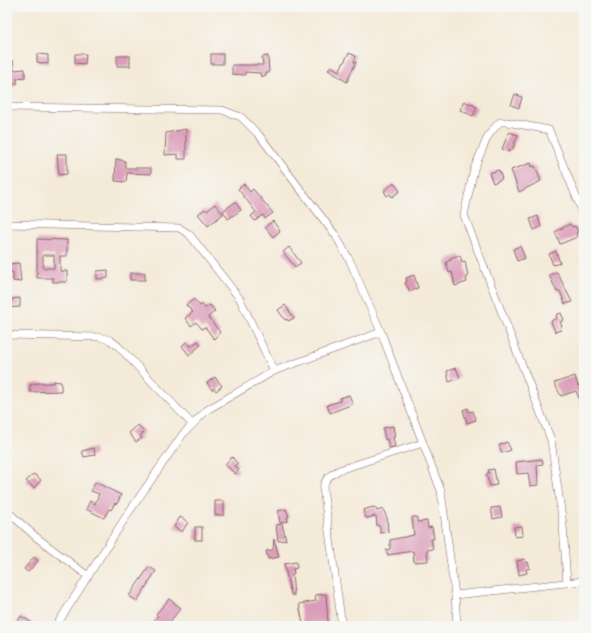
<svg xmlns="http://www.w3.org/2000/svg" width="591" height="633" font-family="Delius,sans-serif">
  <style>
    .building { fill: #db9cba; fill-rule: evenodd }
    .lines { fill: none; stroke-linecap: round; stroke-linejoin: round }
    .minor-casing { stroke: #866668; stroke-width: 8 }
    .minor { stroke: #fff; stroke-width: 7 }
  </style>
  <rect width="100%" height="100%" fill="#f6f6f2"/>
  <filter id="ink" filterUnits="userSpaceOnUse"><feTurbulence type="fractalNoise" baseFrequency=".025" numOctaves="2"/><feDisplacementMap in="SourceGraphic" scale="8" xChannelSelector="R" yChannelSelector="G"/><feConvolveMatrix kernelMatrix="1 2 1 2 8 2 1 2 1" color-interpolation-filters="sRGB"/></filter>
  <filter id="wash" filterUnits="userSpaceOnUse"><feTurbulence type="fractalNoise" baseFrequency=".012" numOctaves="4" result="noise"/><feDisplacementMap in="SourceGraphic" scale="16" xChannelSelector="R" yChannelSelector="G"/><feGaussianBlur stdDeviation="0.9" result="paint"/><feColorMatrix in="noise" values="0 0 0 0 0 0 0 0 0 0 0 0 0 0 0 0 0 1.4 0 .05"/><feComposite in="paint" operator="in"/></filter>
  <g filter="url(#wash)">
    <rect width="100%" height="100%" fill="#f4ead8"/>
    <g id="blocks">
      <g class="building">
        <path d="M349 53 356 56 354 62H356L347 82 328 70 331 66 339 71Z"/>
        <path d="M37 54 48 55V64L37 62Z"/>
        <path d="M75 54H86L85 64 75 63Z"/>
        <rect x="211" y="54" width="12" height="10"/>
        <rect x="117" y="56" width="13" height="10"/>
        <path d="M268 56 269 73H266V75L261 77 260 73 245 72V75L232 74V65H263L262 57Z"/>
        <path d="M7 61H13V70L25 69V77L17 78V84H14L12 89 7 90Z"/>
        <path d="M515 94 522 97 519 108 511 105Z"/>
        <path d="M464 101 477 107 473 116 460 110Z"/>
        <path d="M186 129V159H178V154L165 155 166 133Z"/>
        <path d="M509 132 518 135 512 150 510 149 509 152 502 149Z"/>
        <path d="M57 154H67V174L59 175Z"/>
        <path d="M116 159 125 161V168H151V174L127 173 126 182 115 181Z"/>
        <path d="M531 163 532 167 535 166 541 181 519 192 511 170Z"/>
        <path d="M499 170 502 179 493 183 489 173Z"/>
        <path d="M394 183 400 191 392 197 390 194 387 196 384 191Z"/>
        <path d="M244 184 250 192 253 189 273 213 265 219 263 215 255 221 251 216 256 212 238 189Z"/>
        <path d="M235 202 241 210 228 219 223 211Z"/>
        <path d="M215 204 223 214 208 226 198 214 205 209 207 211Z"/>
        <path d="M538 216 541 227 534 230 530 219Z"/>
        <path d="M273 221 280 231 273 237 265 227Z"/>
        <path d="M570 224 572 227 575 226 578 232 576 233 577 237 560 244 555 232Z"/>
        <path d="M37 239 67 240V256H60V271H67V282H53V278H37ZM43 255H54V268H43Z"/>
        <path d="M520 246 525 258 517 261 513 249Z"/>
        <path d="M289 247 301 263 295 267 283 252Z"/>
        <path d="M556 251 560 263 553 265 549 254Z"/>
        <path d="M460 255 462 262 465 261 468 277 466 278 467 282 455 286 452 272 449 273 446 262 451 260 450 258Z"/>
        <path d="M19 263 21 282 13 281V272H7V264Z"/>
        <path d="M108 270V278L97 279V271Z"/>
        <path d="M557 272 572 302 565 304 560 291 557 292 549 275Z"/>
        <rect x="130" y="273" width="15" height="7"/>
        <path d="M414 275 418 288 410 291 405 283 407 282 406 278Z"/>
        <path d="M20 298V307L7 308V302H12V299Z"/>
        <path d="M194 299 200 306 202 304 205 308 210 305 215 311 208 317 220 332 214 339 205 327 202 329 196 322 191 326 185 318 193 312 186 305Z"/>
        <path d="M285 305 294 318 288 321 287 319 285 320 278 310Z"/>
        <path d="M561 313 564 320 560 322 562 326 560 327 561 330 555 332 551 321 557 318 556 315Z"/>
        <path d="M198 341 201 345 189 355 182 346 186 342 191 346Z"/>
        <path d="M456 368 460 378 449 382 447 371Z"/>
        <path d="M575 376 578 386 584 384V411L576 391 561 396 554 383Z"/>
        <path d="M215 377 222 386 216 391 214 388 212 390 207 383Z"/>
        <path d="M53 381 61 382V391L30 392V385L38 383H53Z"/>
        <path d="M349 395 353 404 330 413 327 405 340 401V398Z"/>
        <path d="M468 408 469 412 473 411 476 420 467 423 463 410Z"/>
        <path d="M138 425 144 432 140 436 142 438 136 442 129 433Z"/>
        <path d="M393 426 395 437H393L395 447 389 448 387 439 385 440 383 428Z"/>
        <path d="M507 442 511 450 502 453 499 445Z"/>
        <path d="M94 448 95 455 84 457 82 451Z"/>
        <path d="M232 457 238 464 235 466 239 470 235 474 225 464Z"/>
        <path d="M542 459 543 464 537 465 538 485 530 486 528 473 517 474 516 462Z"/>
        <path d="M494 469 497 485 490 486 486 474 489 473 488 470Z"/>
        <path d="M34 474 41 480 34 488 26 481Z"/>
        <path d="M95 482 121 495 117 504 115 503 111 510 109 509 104 518 86 509 90 501 95 504 99 494 91 491Z"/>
        <rect x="215" y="501" width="9" height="14"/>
        <path d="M373 507 376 508 377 511 383 509 387 518 388 532 380 533V526H377L376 516 367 518 365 517 363 510Z"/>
        <path d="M500 507 502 517 493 519 491 508Z"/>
        <path d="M286 509 289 517 287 518 288 521 280 523 278 511Z"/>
        <path d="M180 517 188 522 182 532 174 527Z"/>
        <path d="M412 517H417V522L427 521 428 528 432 527 434 539H431L433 549 427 550 428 561 414 562 413 551 388 555 386 550 390 549V540L414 535Z"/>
        <path d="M282 524 286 540 278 541 276 525Z"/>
        <path d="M522 526 523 536 515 537 514 527Z"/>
        <rect x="195" y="527" width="7" height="13"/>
        <path d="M274 539 279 557 268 559 266 551 273 550Z"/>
        <path d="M34 557 38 561 28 572 24 569Z"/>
        <path d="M525 559 526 563 528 562 530 568 526 569 527 573 519 575 517 561Z"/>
        <path d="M296 562 297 568 293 569 294 574 292 575 294 595H291L284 564Z"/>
        <path d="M149 567 156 571 137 601 129 596Z"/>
        <path d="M326 594 328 622 303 624 299 604 316 601 315 595Z"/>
        <path d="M169 599 181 608 168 624 166 623 161 626 154 620 158 616 156 614Z"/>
        <path d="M21 616 37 626H15Z"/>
      </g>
    </g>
  </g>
  <g filter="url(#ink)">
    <use href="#blocks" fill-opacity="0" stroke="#866668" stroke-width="1"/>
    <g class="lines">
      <g class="minor-casing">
        <g id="minor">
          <path d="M7 107 222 110 241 117 259 135 336 236 350 261 381 332 441 491 455 595 457 626"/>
          <path d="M7 224 179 228 189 234 240 299 274 371"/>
          <path d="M7 335 99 337 110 340 118 346 192 424"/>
          <path d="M7 511 36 537 88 576"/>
          <path d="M567 583 563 525 551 440 464 215 474 169 488 136 495 127 500 122H507L549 130 584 216"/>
          <path d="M455 595 584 581"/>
          <path d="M56 626 129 512 183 434 207 410 274 371 381 332"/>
          <path d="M342 626 323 488C325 478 330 475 339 470L423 443"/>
        </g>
      </g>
      <use href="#minor" class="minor"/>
    </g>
  </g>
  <rect width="591" height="633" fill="none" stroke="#f6f6f2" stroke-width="24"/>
</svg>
